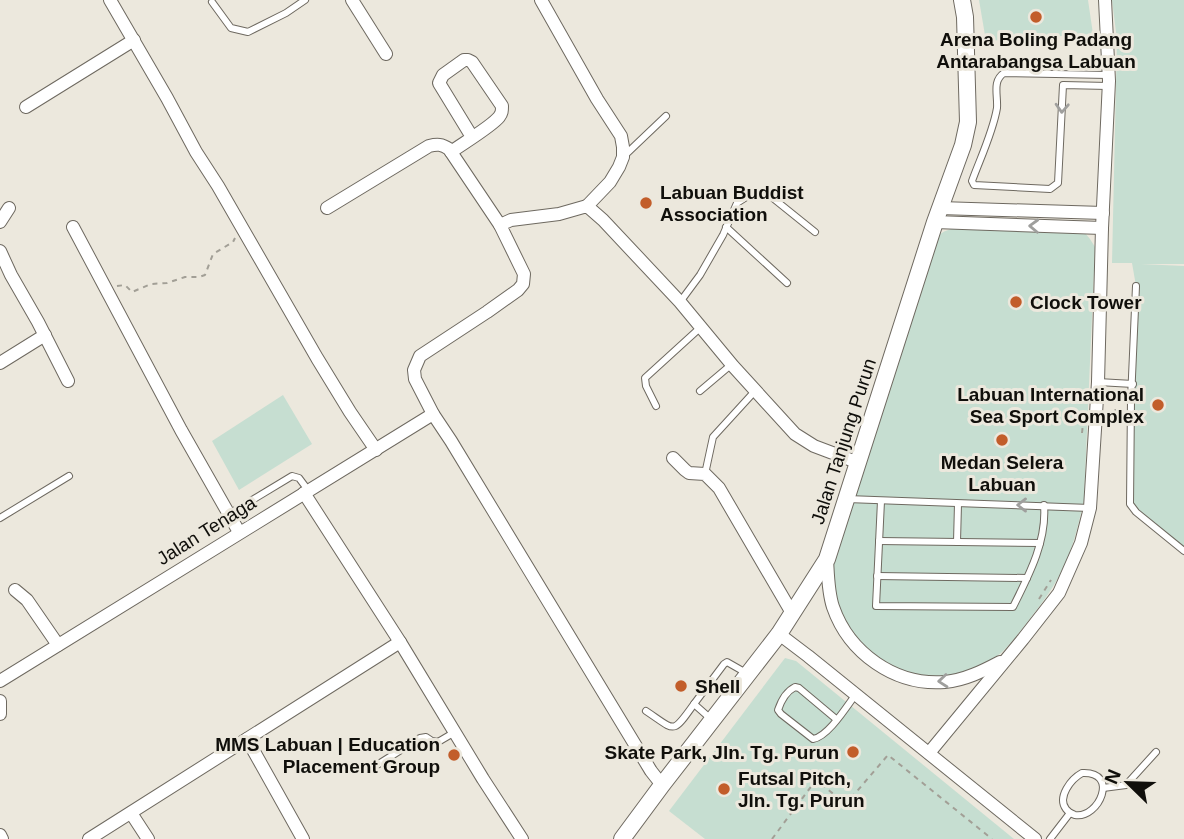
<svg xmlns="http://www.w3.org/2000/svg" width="1184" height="839" font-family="Arial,sans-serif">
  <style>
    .green { fill: #c6ded1 }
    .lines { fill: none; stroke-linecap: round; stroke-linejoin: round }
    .service-casing { stroke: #6e6960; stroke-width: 8 }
    .minor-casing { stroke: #6e6960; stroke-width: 14 }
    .tertiary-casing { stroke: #6e6960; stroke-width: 18 }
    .path { stroke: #a29f96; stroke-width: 2; stroke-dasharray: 5 5; stroke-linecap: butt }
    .service { stroke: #fff; stroke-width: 6 }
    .minor { stroke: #fff; stroke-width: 12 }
    .tertiary { stroke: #fff; stroke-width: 16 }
    .oneway { stroke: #9f9f9d }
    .poi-dot { fill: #c25d2a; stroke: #ece8dd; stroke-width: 2.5 }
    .labels { text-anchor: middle; stroke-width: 6; stroke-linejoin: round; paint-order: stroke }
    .poi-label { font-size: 19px; font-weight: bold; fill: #100f0b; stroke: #ece8dd; text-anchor: start }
    .street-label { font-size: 19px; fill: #100f0b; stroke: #ece8dd }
  </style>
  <rect width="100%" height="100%" fill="#ece8dd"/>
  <g class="green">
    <path d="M979 0H1088L1093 34 986 41Z"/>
    <path d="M1112 0H1184V264H1141L1184 266V553L1136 512 1130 494 1136 286 1132 263H1112L1117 40Z"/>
    <path d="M964 227 1085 233 1090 239 1095 247 1084 500C1079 522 1074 545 1064 566 1055 586 1042 603 1029 620 1020 631 1011 644 1001 653 946 698 861 674 837 607 833 592 833 574 832 559L935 240C943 229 951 229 964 227Z"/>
    <path d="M283 395 312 444 239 490 212 441Z"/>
    <path d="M785 658 796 661 1014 839H705L669 811Z"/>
  </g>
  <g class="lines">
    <g class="service-casing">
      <g id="service">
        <path d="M212 2 231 28 248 32 286 13 305 0"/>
        <path d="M1108 86 1063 85 1058 183 1050 189 974 185 972 181C980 159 993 132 997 108 998 95 992 81 1004 73L1108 75"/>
        <path d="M624 156 666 116"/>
        <path d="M726 227 787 283"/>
        <path d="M1136 286 1131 399 1130 504 1136 512 1184 551"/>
        <path d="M680 302 700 275 723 235 737 203 748 196 758 193 769 195 815 232"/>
        <path d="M1098 382 1133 384"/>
        <path d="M700 391 732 364"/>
        <path d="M1097 396 1131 399"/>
        <path d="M656 406 646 386 645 378 701 327"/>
        <path d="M705 474 713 437 755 391"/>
        <path d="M847 499 1090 508"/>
        <path d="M881 501 876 606 1013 607C1029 575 1047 541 1044 505"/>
        <path d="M229 514 292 476 299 478 308 490"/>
        <path d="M0 518 69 476"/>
        <path d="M879 541 1040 543"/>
        <path d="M957 542 958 504"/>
        <path d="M877 576 1027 578"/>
        <path d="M646 711C676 731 672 735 694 704"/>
        <path d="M711 719 694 704 724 664 727 662 748 674"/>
        <path d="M836 719 799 688 795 687C787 691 781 701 778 710L781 714 813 739C828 737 847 706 856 694"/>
        <path d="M377 765 420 738 426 737 432 741 438 742 455 732"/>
        <path d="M1082 773C1120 771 1099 819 1075 815 1071 814 1069 813 1066 809 1057 797 1071 779 1082 773Z"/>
        <path d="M1103 788 1126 785 1156 752"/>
        <path d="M1050 839 1070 813"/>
      </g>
    </g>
    <g class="minor-casing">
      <g id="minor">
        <path d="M110 0 167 98 196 152 218 186 317 358 350 412 376 450"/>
        <path d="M352 0 386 54"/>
        <path d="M541 0 597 99 621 136 623 147V157L619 167 610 182 587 206"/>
        <path d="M26 107 134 40"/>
        <path d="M451 152C462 144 492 126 499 117 502 113 502 111 502 106L472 62 468 60H464L443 75 439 83 472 137"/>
        <path d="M327 208 429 146C437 144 442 144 449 149L500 225"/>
        <path d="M940 208 1103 213"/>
        <path d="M0 222 9 208"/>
        <path d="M935 222 1102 228"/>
        <path d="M73 227 181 430 239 532"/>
        <path d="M0 251 11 275 38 322 68 381"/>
        <path d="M0 363 45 335"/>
        <path d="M673 458 685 470 689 473 705 474 719 488 792 613"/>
        <path d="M304 493 400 642 483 779 522 839"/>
        <path d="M827 559C828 575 828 592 833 607 849 653 895 686 945 682 965 680 983 671 1000 662"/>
        <path d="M15 590 27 600 58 645"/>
        <path d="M779 634 808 656 1035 839"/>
        <path d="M0 681 433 414"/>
        <path d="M0 701V714"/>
        <path d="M247 739 303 839"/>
        <path d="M929 753 1023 639 1059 593 1081 543 1090 508 1098 382 1102 228 1109 81 1105 0"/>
        <path d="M662 785 651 771 451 441 433 414 415 379 414 370 420 356 487 312 518 290 523 284 524 274 500 225 511 220 559 214 587 206 603 220 680 302 733 366 795 434 814 446 859 463"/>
        <path d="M131 813 148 839"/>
        <path d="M0 835 2 839"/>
        <path d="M89 839 400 642"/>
      </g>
    </g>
    <g class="tertiary-casing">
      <path id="tertiary" d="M622 839 662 785 779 634 827 559 935 222 963 145 968 122 965 17 962 0"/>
    </g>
    <g class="path">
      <path d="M117 286 125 285 132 292 151 284 167 283 185 277H199L205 275 213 254 233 242 235 238"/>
      <path d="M1107 416 1113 410H1123"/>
      <path d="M1082 433 1084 415"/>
      <path d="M1039 599 1051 580"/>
      <path d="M772 839 816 780 846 804 888 755 992 839"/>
    </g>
    <use href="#service" class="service"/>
    <use href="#minor" class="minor"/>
    <use href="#tertiary" class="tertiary"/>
  </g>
  <defs><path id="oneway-chevron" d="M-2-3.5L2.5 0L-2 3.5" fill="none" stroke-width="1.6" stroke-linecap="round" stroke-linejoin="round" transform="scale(1.75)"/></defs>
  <g class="oneway">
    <use href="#oneway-chevron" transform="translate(1062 108) rotate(93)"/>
    <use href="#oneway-chevron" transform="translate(1034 226) rotate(-178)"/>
    <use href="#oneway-chevron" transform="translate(1022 505) rotate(-180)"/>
    <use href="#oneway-chevron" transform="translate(943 681) rotate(175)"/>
  </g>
  <g class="poi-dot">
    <circle cx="1036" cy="17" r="7"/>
    <circle cx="646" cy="203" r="7"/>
    <circle cx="1016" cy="302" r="7"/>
    <circle cx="1158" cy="405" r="7"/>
    <circle cx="1002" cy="440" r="7"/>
    <circle cx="681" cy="686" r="7"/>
    <circle cx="853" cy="752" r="7"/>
    <circle cx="454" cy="755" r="7"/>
    <circle cx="724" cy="789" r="7"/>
  </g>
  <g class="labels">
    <g class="poi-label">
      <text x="1036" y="46" text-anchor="middle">Arena Boling Padang<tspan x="1036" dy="22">Antarabangsa Labuan</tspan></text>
      <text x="660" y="199">Labuan Buddist<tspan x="660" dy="22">Association</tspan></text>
      <text x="1030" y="309">Clock Tower</text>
      <text x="1144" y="401" text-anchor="end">Labuan International<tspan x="1144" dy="22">Sea Sport Complex</tspan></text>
      <text x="1002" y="469" text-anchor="middle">Medan Selera<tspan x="1002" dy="22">Labuan</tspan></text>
      <text x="695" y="693">Shell</text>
      <text x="440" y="751" text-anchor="end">MMS Labuan | Education<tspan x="440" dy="22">Placement Group</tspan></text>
      <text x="839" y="759" text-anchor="end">Skate Park, Jln. Tg. Purun</text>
      <text x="738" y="785">Futsal Pitch,<tspan x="738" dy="22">Jln. Tg. Purun</tspan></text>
    </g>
    <g class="street-label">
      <text transform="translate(843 441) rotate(-72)" y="7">Jalan Tanjung Purun</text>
      <text transform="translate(206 530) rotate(-32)" y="7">Jalan Tenaga</text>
    </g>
  </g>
  <g transform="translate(1128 783) rotate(293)" stroke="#ece8dd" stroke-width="5" paint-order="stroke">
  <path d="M0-5L12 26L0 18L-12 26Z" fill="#100f0b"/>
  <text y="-10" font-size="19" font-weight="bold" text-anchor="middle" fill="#100f0b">N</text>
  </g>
</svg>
